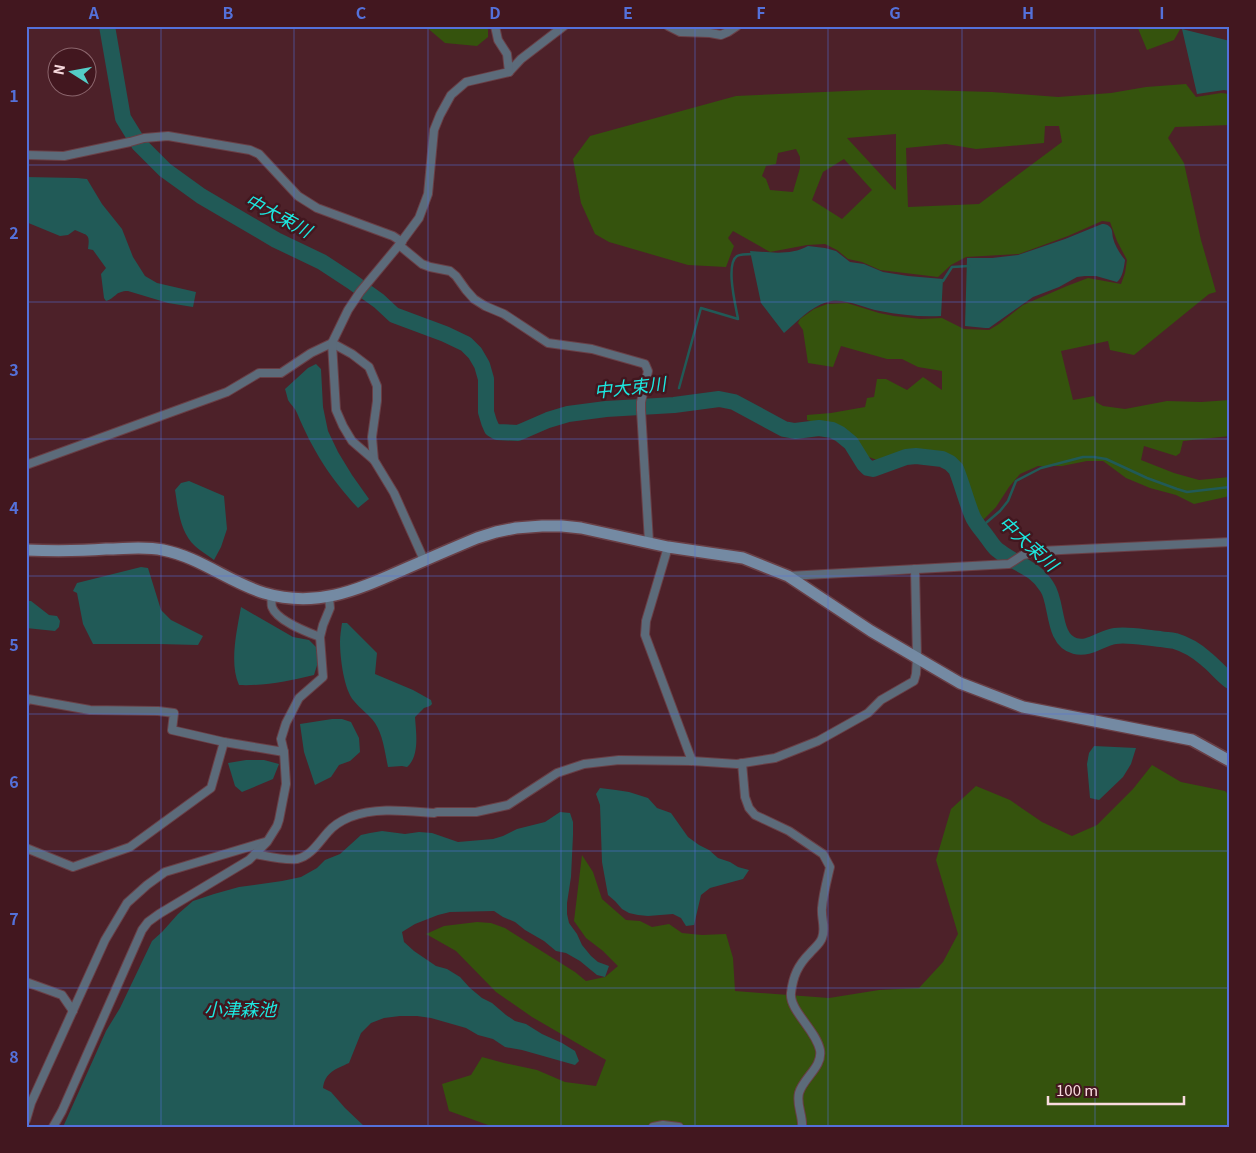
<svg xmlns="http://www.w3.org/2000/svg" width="1256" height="1153" font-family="Georgia,'Noto Sans JP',serif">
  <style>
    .green { fill: #35530d; fill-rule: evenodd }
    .water { fill: #215a57 }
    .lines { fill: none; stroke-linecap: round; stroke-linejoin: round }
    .stream { stroke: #215a57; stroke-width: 2.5 }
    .river { stroke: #215a57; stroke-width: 16 }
    .street-casing { stroke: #693f46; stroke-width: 10 }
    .secondary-casing { stroke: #693f46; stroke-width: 14 }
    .street { stroke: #5c6b7a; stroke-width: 8 }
    .secondary { stroke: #748aa3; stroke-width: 11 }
    .grid { fill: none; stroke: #5471da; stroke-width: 1; stroke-opacity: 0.55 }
    .labels { text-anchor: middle; stroke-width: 5; stroke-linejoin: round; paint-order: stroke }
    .water-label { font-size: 18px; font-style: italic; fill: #1ce8e0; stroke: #42171f }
    .neatline { fill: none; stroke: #5471da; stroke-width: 2 }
    .grid-label { font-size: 16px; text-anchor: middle; font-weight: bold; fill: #5471da }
  </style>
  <rect width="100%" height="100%" fill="#4d2129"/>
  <g class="green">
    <path d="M425 26H488V37L477 46 445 43Z"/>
    <path d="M1137 26H1182L1174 40 1147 50Z"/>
    <path d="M1186 84 1196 97 1221 93 1230 94V125L1175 127 1168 138 1184 163 1201 240 1216 292 1209 294 1134 355 1110 350 1108 341 1061 351 1073 400 1094 396 1096 402 1103 406 1125 409 1167 401 1201 402 1230 400V436L1183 441 1180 453 1176 456 1144 446 1141 460 1174 473 1199 480 1230 477V496L1194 504 1176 495 1150 488 1126 478 1103 461H1087L1062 466H1038L1020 474 1009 487 996 507 980 523 968 489 959 469 952 460 940 455 914 452 882 462 869 457 847 437 829 426 807 420V415L831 413 865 407 867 398 874 397 877 379H886L907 390 923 377 942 390V371L918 367 902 359H887L841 346 833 367 808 363 803 330 798 323 800 319 814 309 827 304 847 303 879 313 894 316 921 319 942 318 964 329 989 330 999 324 1023 305 1067 286 1088 278 1121 284 1125 273 1127 260 1117 241 1110 222 1102 221 1068 236 1019 254 966 257 951 265 938 277 880 270 862 262 848 259 837 250 825 244 807 245 770 252 733 231 728 238 734 246 726 267 688 265 609 242 595 234 581 203 573 159 590 136 736 96 869 90H925L992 92 1058 97 1111 93 1146 87ZM1045 126H1059L1062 142 979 204 908 207 906 148 946 144 976 149 1044 143ZM896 134V189L895 190 847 138ZM796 149 800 157V168L793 192 770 190 766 179 762 176 766 166 776 164 778 153ZM844 159 872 190 842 219 812 200 823 172Z"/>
    <path d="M1152 765 1181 782 1225 791 1230 796V1127H489L488 1125 449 1111 442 1084 471 1075 482 1057 504 1063 537 1070 565 1082 596 1086 606 1060 532 1017 496 992 456 951 426 934 444 926 477 922 491 923 505 928 575 972 586 981 605 977 618 966 603 951 586 938 574 921 582 855 593 872 602 899 626 920 640 921 652 927 669 924 682 933 702 935 726 934 733 958 735 991 829 998 879 990 919 988 943 962 958 934 936 860 951 809 976 786 1010 800 1042 822 1072 836 1097 825 1133 789Z"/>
  </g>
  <g class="water">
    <path d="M1182 29 1230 41V91L1224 90 1197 94Z"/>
    <path d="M26 177 77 178 87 179 102 204 122 229 133 257 145 276 157 283 196 292 193 307 168 303 128 291C115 291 116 298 106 301L104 298 101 274 106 268 93 250 88 249C90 233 88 236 75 230L68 235 60 236 26 222Z"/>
    <path d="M1102 224C1105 224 1107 224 1110 227 1113 230 1112 234 1113 238 1115 246 1120 254 1125 260 1124 267 1123 277 1117 282L1096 276H1085L1077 277 1059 287 1033 297 989 328H985L965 326 967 258H992L1018 255 1065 239Z"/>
    <path d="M808 246 825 248 836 251 850 262 864 264 883 272 908 276 943 279 941 316C920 317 900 315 880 311 864 308 843 297 827 302 809 308 798 321 784 333L761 303 750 251C769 252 790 256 808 246Z"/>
    <path d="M316 364 321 369 323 407 328 431 338 452 352 475 369 499 358 508C330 478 313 451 297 413 295 408 291 405 288 400 287 396 286 392 285 389L308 368Z"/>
    <path d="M189 481 224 496 227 529 221 547 214 560C208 555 200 551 195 546 180 532 178 509 175 490L181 483Z"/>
    <path d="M141 567 148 568 161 610 171 620 203 636 198 645 159 644H93L83 624 77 593 73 591 77 583Z"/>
    <path d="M26 601H31L49 615 57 616 60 621 59 627 55 631 26 628Z"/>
    <path d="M241 607 293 637 309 640 317 648 319 659 314 675C289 681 265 686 239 685 229 663 237 630 241 607Z"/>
    <path d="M342 623H347L377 653 375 674 413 690 431 700 432 704 430 706 424 708 415 717C416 732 420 756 407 767L402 766 388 767C385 753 383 735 375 723 369 714 360 709 354 701 344 690 340 658 340 642 340 636 341 630 342 623Z"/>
    <path d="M332 719H342L351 722 359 738 360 752 350 761 339 765 331 777 315 785 304 752 300 724Z"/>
    <path d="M1094 746 1136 748 1131 764 1123 777 1099 800 1090 798 1087 764 1089 753Z"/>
    <path d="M246 760H264L279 764 273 779 242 792 235 786 228 763Z"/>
    <path d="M600 788 616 790 629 792 648 798 657 808 671 813 688 837 699 845 709 850 718 858 730 862 738 867 749 870 743 879 710 888 701 895 694 925 686 926 681 918 673 914 648 916 638 915 629 913 622 909 615 901 608 895 602 862 600 805 596 794Z"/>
    <path d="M560 812 570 813 573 822V835L571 877 567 903V914L569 923 577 934 582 945 591 956 598 962 609 966 605 977 597 975 580 961 566 953 556 951 544 941 525 930 515 922 503 917 494 911 450 912 438 915 415 924 402 932 404 942 414 951 436 966 447 969 460 977 470 988 482 998 492 1003 506 1015 515 1021 526 1024 542 1034 562 1043 575 1051 579 1061 575 1065 522 1050 505 1047 493 1039 478 1035 466 1028 431 1018 417 1016H400L384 1018 371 1023 361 1033 349 1063C336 1069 325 1072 323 1088L331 1092 345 1108 365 1127H63L106 1031 120 1008 152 941 162 932 178 914 193 901 214 894 239 887 282 881 301 877 317 868 325 860 340 854 361 835 370 833 382 831 405 834 419 832 432 833 458 842 493 839 503 836 517 829 545 822Z"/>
  </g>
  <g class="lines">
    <g class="stream">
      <path d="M943 281 952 267 969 266"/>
      <path d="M679 388 701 308 738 319C736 307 725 264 737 256 741 254 748 254 753 254"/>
      <path d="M674 405 675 401"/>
      <path d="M980 528 1000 511 1008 501 1016 481 1041 468 1083 457H1094L1106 459 1147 478 1177 489 1187 492 1230 487"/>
    </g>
    <path class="river" d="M107 26 123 118 139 144 165 170 201 196 276 240 322 262 351 281 379 301 394 315 445 334 466 344 475 353 482 365 486 379V412L489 422 492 429 497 432 518 433 548 420 568 414 606 409 674 405 719 399 734 402 784 429 795 431 819 428 832 430 840 434 851 443 864 464 868 468 873 469 906 457 916 456 942 459 950 463 956 469C962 484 966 500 972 515 975 523 982 530 987 537 991 542 994 548 999 551 1016 565 1034 566 1047 587 1058 603 1052 640 1075 646 1089 650 1101 638 1115 636 1129 634 1146 638 1160 639 1165 640 1170 640 1175 641 1185 644 1197 651 1205 658 1214 665 1221 674 1230 681"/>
    <g class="street-casing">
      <g id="street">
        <path d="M668 26 680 32 710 33 721 35 728 32 737 26"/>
        <path d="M509 72 521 59 564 26"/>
        <path d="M26 155 64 156 130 142 144 138 168 136 250 150 259 154 298 196 317 208 393 236 402 242"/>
        <path d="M399 245 422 264 430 267 450 271 456 276 466 290 474 299 485 306 504 314 548 343 592 349 645 364 648 371 641 402V410L649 542"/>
        <path d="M332 343 352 354 369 367 377 386V401L372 437 374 460"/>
        <path d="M26 465 227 392 259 373H281L311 353 332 343"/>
        <path d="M668 547 646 621 645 635 692 761"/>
        <path d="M424 560 394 493 374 460 352 441 343 426 336 410 332 343 348 310 360 292 399 245 419 218 428 194 434 130 440 115 451 95 466 82 509 72 507 54 498 40 495 26"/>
        <path d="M788 576 1009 564 1023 555 1040 551 1230 542"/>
        <path d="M320 637 323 625 330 608 329 597"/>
        <path d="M26 702 28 699 90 710 158 711 174 713 172 730 224 742 284 752"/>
        <path d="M742 763 745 797 749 808 755 815 789 831 823 854 830 867C827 880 823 895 822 908 821 919 826 928 822 938 820 944 814 948 810 953 798 965 793 976 791 993 789 1010 816 1030 820 1050 823 1067 803 1078 799 1093 796 1105 803 1115 802 1127"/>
        <path d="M26 848 73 867 130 847 211 788 224 742"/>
        <path d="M255 854C266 856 286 861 297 859 311 856 319 842 328 832 333 826 343 820 350 817 376 807 406 811 434 813L437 812H476L508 805 557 773 584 764 619 760 692 761 737 764 775 758 818 741 868 713 881 700 914 681 916 674 917 657 915 569"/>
        <path d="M26 982 62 995 73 1011"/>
        <path d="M26 1120 31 1103 105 940 127 903 147 885 165 872 265 842"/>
        <path d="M53 1127 62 1111 142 930 148 922 159 914 249 860 267 842 277 826 279 820 286 784 284 752 281 739 286 723 299 698 323 677 320 637C307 632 277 621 272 607 271 604 272 599 271 595"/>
        <path d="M653 1127 663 1125 679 1127"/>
      </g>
    </g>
    <g class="secondary-casing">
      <path id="secondary" d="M26 550C53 551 79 551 106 549 125 549 144 546 163 550 199 557 229 582 264 593 318 609 359 589 407 568 430 558 453 548 477 538L496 532 516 528 542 526H562L581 528 668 547 743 558 788 576 871 631 960 683 1023 707 1192 740 1230 761"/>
    </g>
    <use href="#street" class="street"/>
    <use href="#secondary" class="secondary"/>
  </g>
  <path class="grid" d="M161 26V1127M294 26V1127M428 26V1127M561 26V1127M695 26V1127M828 26V1127M962 26V1127M1095 26V1127M26 165H1230M26 302H1230M26 439H1230M26 576H1230M26 714H1230M26 851H1230M26 988H1230"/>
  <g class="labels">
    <g class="water-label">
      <text transform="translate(278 216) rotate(28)" y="6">中大束川</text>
      <text transform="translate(630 388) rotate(-6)" y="6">中大束川</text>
      <text transform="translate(1028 544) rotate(42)" y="6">中大束川</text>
      <text x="240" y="1016">小津森池</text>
    </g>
  </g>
  <rect width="1256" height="1153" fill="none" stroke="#42171f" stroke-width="55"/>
  <g transform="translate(72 72) rotate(281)"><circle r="24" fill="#42171f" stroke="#8b656c"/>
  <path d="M0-4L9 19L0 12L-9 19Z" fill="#54cdc7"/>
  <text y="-8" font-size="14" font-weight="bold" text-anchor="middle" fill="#f9dbdf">N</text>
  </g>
  <path d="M1048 1096v8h136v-8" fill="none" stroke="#f9dbdf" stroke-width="2.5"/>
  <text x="1056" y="1096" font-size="15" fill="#f9dbdf" stroke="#42171f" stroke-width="4" paint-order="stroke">100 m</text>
  <rect x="28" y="28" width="1200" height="1098" class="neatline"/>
  <g class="grid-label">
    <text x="94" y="19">A</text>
    <text x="228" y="19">B</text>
    <text x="361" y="19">C</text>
    <text x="495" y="19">D</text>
    <text x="628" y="19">E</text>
    <text x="761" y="19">F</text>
    <text x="895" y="19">G</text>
    <text x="1028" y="19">H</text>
    <text x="1162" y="19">I</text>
    <text x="14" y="102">1</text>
    <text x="14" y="239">2</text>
    <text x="14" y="376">3</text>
    <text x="14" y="514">4</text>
    <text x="14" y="651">5</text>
    <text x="14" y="788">6</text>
    <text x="14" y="925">7</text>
    <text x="14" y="1063">8</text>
  </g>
</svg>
